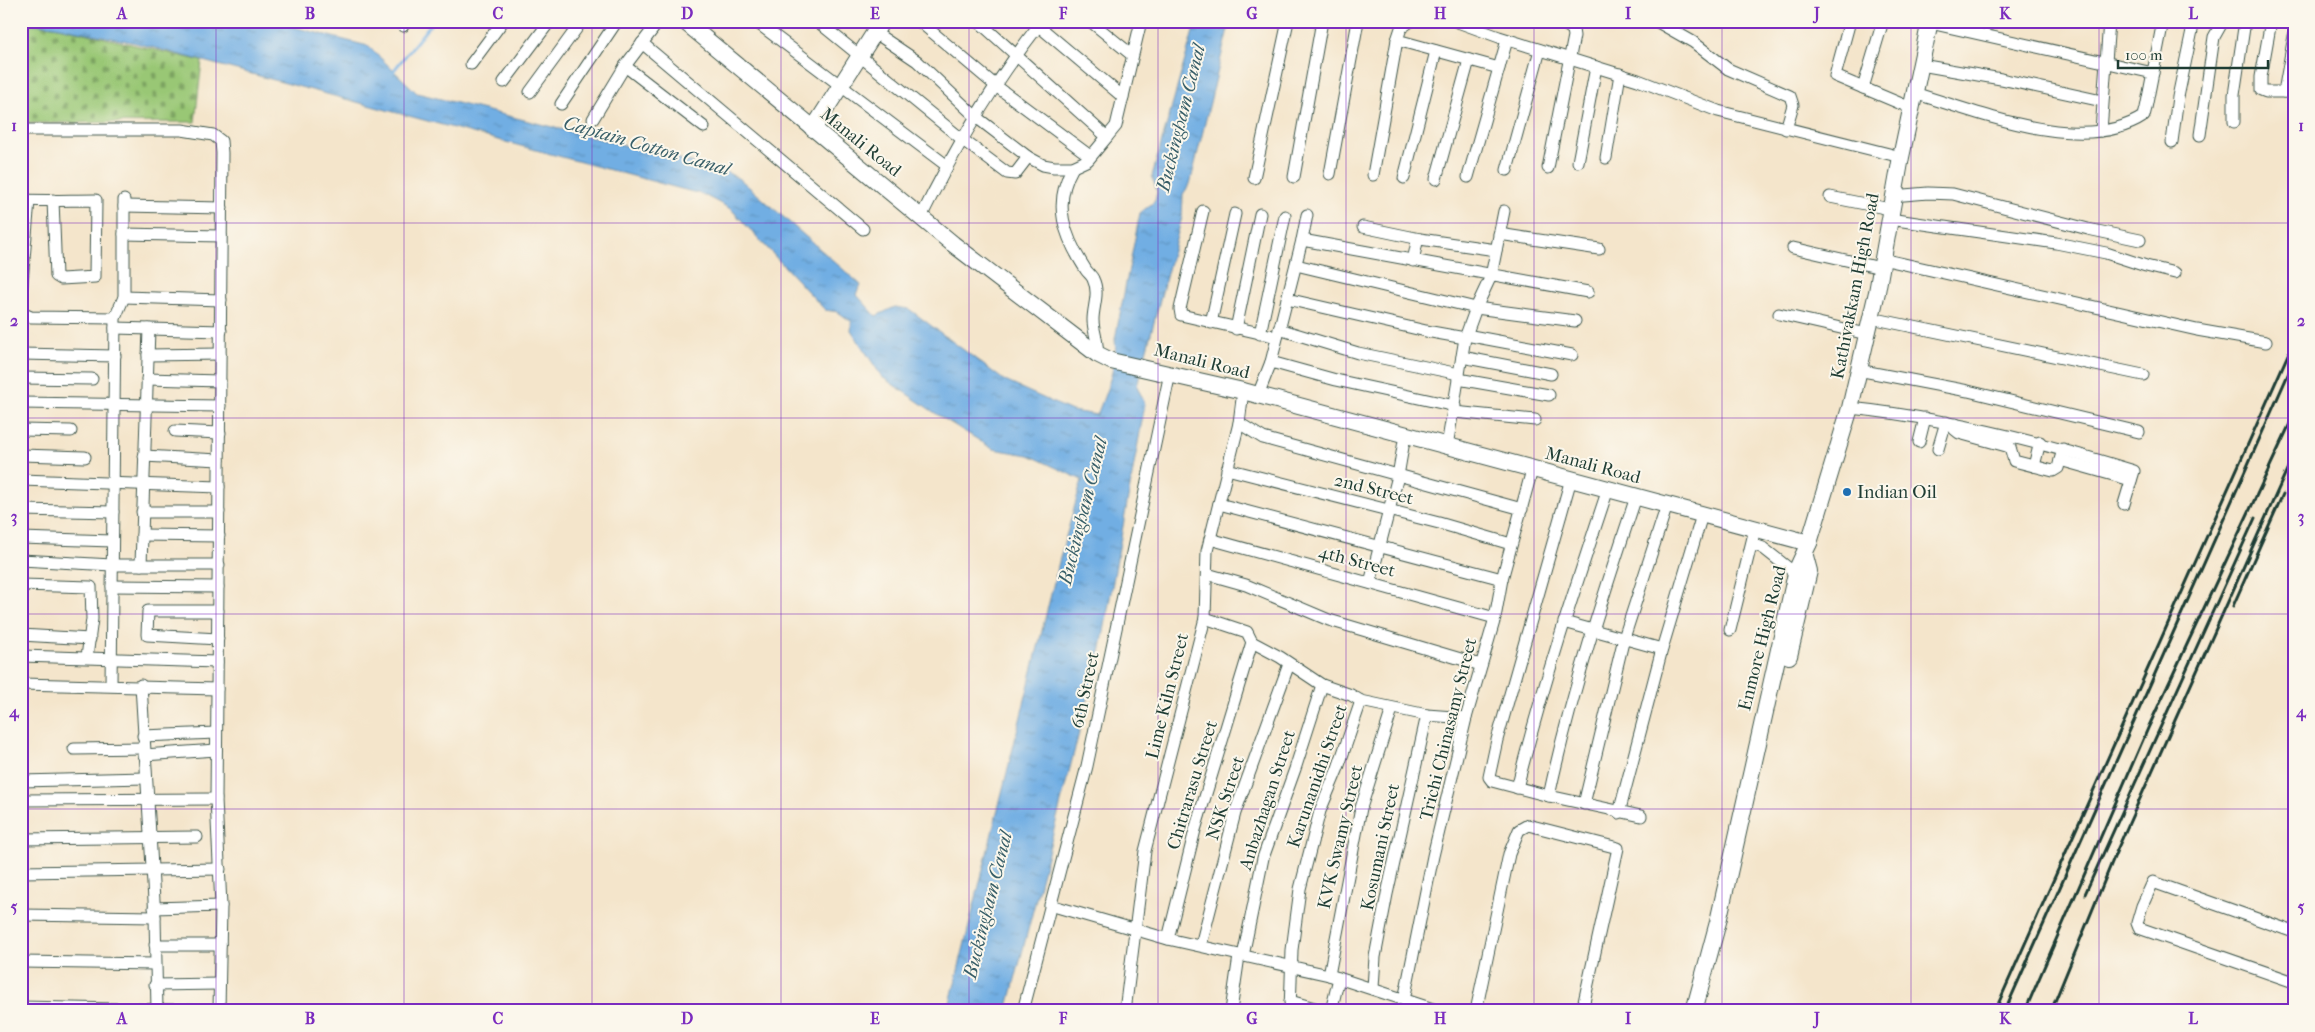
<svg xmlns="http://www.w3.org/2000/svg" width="2315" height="1032" font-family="'IM FELL French Canon',serif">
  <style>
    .cemetery { fill: url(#cemetery-stones); stroke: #5c8254 }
    .water { fill: url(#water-ripples); stroke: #48768c }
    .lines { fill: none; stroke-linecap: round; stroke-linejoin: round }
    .stream { stroke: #71aee3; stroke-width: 3 }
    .street-casing { stroke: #3f564b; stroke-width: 13 }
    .secondary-casing { stroke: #3f564b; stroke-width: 18 }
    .street { stroke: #fff; stroke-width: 11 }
    .secondary { stroke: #fff; stroke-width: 16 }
    .rail { stroke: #1f3d34; stroke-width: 3 }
    .grid { fill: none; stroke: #7b2cbf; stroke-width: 1; stroke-opacity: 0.55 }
    .poi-dot { fill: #1f6fb2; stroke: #fbf7ec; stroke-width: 2 }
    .labels { text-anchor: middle; stroke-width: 4; stroke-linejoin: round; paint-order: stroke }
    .street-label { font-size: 18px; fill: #1f3d34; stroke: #fbf7ec }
    .poi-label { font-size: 18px; fill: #1f3d34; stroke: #fbf7ec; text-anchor: start }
    .water-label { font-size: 19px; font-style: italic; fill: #385f69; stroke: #fbf7ec }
    .neatline { fill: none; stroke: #7b2cbf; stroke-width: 2 }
    .grid-label { font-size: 16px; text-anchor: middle; font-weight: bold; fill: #7b2cbf }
  </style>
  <defs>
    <pattern id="cemetery-stones" width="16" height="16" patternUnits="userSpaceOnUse" patternTransform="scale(1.25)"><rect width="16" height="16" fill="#99c775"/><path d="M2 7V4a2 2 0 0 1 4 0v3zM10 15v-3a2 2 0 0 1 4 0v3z" fill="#7ca361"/></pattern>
    <pattern id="water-ripples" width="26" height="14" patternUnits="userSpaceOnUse" patternTransform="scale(1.25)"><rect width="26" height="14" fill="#71aee3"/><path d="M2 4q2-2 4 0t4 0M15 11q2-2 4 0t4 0" fill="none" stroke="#5c8fb9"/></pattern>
  </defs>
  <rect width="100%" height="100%" fill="#fbf7ec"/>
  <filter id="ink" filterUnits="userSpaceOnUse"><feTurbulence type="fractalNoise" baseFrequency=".02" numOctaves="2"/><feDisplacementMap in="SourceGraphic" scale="10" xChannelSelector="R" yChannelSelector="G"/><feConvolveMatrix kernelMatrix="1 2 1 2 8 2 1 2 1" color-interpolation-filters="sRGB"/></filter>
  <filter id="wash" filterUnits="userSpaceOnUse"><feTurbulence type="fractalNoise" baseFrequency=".0096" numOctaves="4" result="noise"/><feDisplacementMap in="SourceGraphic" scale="20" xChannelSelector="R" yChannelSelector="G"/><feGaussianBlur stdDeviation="1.12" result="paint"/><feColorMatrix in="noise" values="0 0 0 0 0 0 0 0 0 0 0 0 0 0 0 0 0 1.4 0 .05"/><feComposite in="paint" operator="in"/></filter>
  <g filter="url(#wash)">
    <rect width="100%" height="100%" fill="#f4e5cb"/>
    <path class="cemetery" d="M21 23 54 26 202 61 195 122 21 123Z"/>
    <path class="water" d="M21 21H270L368 46 417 93 723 170 741 180 861 285 856 294 876 316 895 307 909 309 1005 381 1072 411 1097 415C1106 392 1118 364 1115 339L1140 213 1155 201 1157 192 1152 176 1196 21H1230L1190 184 1183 194 1182 217 1137 386 1145 404 1101 648 1007 1011H948L1060 558 1082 480 1029 455 993 449 938 415 882 377 851 330 852 322 838 312 825 310 731 209 704 195 136 43 54 26 21 23Z"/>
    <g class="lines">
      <path class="stream" d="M391 74 433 21"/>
    </g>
  </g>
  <g filter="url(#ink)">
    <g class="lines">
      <g class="street-casing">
        <g id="street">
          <path d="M755 21 946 165"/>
          <path d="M817 21 963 140 1007 173 1015 174 1028 157"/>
          <path d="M919 21 996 86 1090 156"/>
          <path d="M978 21 1107 137 1116 126 1141 21"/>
          <path d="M1090 21 1132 55"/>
          <path d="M1455 21 1499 37 1638 80 1718 111 1901 157"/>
          <path d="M1656 21 1693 42 1728 69 1790 96 1793 105 1786 129"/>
          <path d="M1850 21 1835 76 1911 108"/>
          <path d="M2271 21 2261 77V90L2266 92H2294"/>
          <path d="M1034 22 1123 97"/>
          <path d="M1930 23 2153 73"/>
          <path d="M403 26 405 21"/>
          <path d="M874 32 917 61 976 117 1028 157 1043 165 1054 167H1073L1088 160 1107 137"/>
          <path d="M1397 40 1499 68 1507 40"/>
          <path d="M642 43 863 229"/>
          <path d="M471 64 503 21"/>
          <path d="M1921 65 2001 79 2102 101"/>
          <path d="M625 66 704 127"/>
          <path d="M504 82 550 21"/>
          <path d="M1863 88 1883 21"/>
          <path d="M530 92 582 21"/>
          <path d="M2284 92 2294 36"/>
          <path d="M1914 93C1977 112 2084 156 2144 116L2146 108 2163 21"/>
          <path d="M561 104 617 21"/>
          <path d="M593 119 625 66 659 21"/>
          <path d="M2234 122V95L2245 21"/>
          <path d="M21 130H182L213 135 221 141 222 153 216 799 221 906 219 1011 21 1007"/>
          <path d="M2101 131 2109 21"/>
          <path d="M2200 135 2214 37 2223 21"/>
          <path d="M2172 142 2178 97 2194 21"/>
          <path d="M1606 158 1620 74"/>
          <path d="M1578 162 1596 67"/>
          <path d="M1073 167C1052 204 1064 236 1086 270 1088 273 1092 276 1093 279 1100 293 1093 306 1093 320 1093 332 1099 342 1097 354"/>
          <path d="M1548 168 1574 36 1573 30 1560 21"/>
          <path d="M1507 170 1540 50"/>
          <path d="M1330 174 1358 21"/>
          <path d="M1373 175 1397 40 1401 28 1411 21"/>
          <path d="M1294 177 1322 21"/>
          <path d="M1468 177 1499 68"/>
          <path d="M1254 178 1288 21"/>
          <path d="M1404 178 1436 51"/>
          <path d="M1436 179 1469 60"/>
          <path d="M1892 196 1928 193 1953 194 2088 229 2140 240"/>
          <path d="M1830 197 1890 209"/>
          <path d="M21 200C46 201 71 200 96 200L95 277 61 279 56 276 53 200"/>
          <path d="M124 206 222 208"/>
          <path d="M1203 211 1180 309 1181 315 1277 337"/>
          <path d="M921 217C955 148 995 81 1042 21"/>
          <path d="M1889 219 2056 243 2106 253 2146 266 2175 273"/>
          <path d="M1363 227 1420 239"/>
          <path d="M124 234 221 236"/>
          <path d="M1499 234 1599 249"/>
          <path d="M1302 240 1307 215"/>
          <path d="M1793 248 1881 268"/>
          <path d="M1882 259 2197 330 2266 342"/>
          <path d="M1413 261 1417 242 1420 239 1496 250"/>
          <path d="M1296 265 1476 308 1575 321"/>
          <path d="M21 295 29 200"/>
          <path d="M124 297 221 300"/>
          <path d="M1287 299 1426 331 1465 338"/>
          <path d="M24 314 31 317 115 318"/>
          <path d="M1779 314 1867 334"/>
          <path d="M1871 318 2143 375"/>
          <path d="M1211 323 1235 214"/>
          <path d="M115 328 221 331"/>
          <path d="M1236 329 1260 214"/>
          <path d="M1279 329 1358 353 1459 374"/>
          <path d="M1260 334 1285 216"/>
          <path d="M1466 335 1572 355"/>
          <path d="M21 354 115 356"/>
          <path d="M148 355 220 354"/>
          <path d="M1462 357 1551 374"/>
          <path d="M1271 362 1336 380 1455 406"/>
          <path d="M1858 370 1968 391 2139 432"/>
          <path d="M21 378 92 379"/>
          <path d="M147 379 220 381"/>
          <path d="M1458 379 1549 395"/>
          <path d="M1258 395 1271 362 1302 240 1588 292"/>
          <path d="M21 403 220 406"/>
          <path d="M1850 408C1947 418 2041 442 2134 471L2124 504"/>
          <path d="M1454 412 1535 420"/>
          <path d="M1239 423 1263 438 1522 509"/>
          <path d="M1956 424 1954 429 1959 433 2010 447 2014 461 2053 471 2058 468 2063 449"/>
          <path d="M21 430 71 431"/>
          <path d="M175 431 220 433"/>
          <path d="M1919 442 1925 418"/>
          <path d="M1447 446 1465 338 1476 308 1491 276 1504 211"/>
          <path d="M1938 449 1946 422"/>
          <path d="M21 455 85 457"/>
          <path d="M144 456 219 460"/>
          <path d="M2060 460 2131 480"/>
          <path d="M2034 466 2040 442"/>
          <path d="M1227 469 1439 523 1511 544"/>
          <path d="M1571 479 1497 740 1489 777 1492 781 1549 796 1641 816"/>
          <path d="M21 480 219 487"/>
          <path d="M1219 504 1502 579"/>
          <path d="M21 510 113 512"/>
          <path d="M142 512H219"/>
          <path d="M142 535 219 536"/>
          <path d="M21 538 112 541"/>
          <path d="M1210 539 1495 618"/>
          <path d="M1752 544 1763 548 1796 574"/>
          <path d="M21 560 112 565H219"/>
          <path d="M141 565 149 329"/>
          <path d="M1207 574 1246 585 1329 620 1481 665"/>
          <path d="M1370 583 1398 476 1405 435"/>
          <path d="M21 585 91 587 92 619 87 657"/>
          <path d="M112 586 218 587"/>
          <path d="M1205 618 1247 632 1252 642 1280 657 1322 685 1351 695 1361 701 1427 715 1466 718"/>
          <path d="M1564 622 1662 649"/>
          <path d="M1730 630 1755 529"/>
          <path d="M21 635 90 639"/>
          <path d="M218 639 147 635 148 611H218"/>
          <path d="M21 656 217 662"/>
          <path d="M21 684 217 689"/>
          <path d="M111 685 115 318 124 297V200"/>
          <path d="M141 685 155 917 157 1010"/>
          <path d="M143 736 216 733"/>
          <path d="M21 743V752"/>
          <path d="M74 749 144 748"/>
          <path d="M144 755 216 750"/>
          <path d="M21 781 145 778"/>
          <path d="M1517 788C1542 687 1575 588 1608 489"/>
          <path d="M1549 796C1571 694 1603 596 1636 497"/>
          <path d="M21 800 216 799"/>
          <path d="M1584 804 1624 638 1667 505"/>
          <path d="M1619 813 1662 649 1702 515"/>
          <path d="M21 839 197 837"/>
          <path d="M21 872 220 869"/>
          <path d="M1050 905 1168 939 1329 975 1439 1011"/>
          <path d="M154 908 221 906"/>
          <path d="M21 915 155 917"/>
          <path d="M2294 932 2153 882 2142 906 2137 923 2139 928 2294 982"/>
          <path d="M1168 939 1195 830 1252 642"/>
          <path d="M155 945H220"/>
          <path d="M1201 945 1235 813 1289 664"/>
          <path d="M1243 956 1263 858 1295 769 1322 685"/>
          <path d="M21 962 155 964"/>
          <path d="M1329 975 1361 808 1392 709"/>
          <path d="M155 985 219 984"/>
          <path d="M1373 988 1375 957 1387 894 1427 715"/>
          <path d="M1404 1000 1433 856 1466 718 1495 618 1502 579 1532 470"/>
          <path d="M1290 1001 1325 1011"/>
          <path d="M1023 1011 1087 766 1170 373"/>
          <path d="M1125 1011 1145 851 1205 618 1207 551 1239 423 1243 391"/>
          <path d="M1231 1011 1239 956"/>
          <path d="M1290 1011 1292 950 1300 889 1320 811 1338 768 1361 701"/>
          <path d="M1331 1011 1339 978"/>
          <path d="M1476 1011 1509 854 1519 830 1528 825 1618 848 1582 1011"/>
        </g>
      </g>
      <g class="secondary-casing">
        <g id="secondary">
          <path d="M684 21 953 244 1097 354 1111 361 1243 391 1809 543"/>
          <path d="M813 129 882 21"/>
          <path d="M1789 656 1809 571 1805 556"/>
          <path d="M1694 1011 1718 922 1797 569 1809 543 1850 408 1877 292 1901 157 1930 21"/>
        </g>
      </g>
      <use href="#street" class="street"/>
      <use href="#secondary" class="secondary"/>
      <g class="rail">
        <path d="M2233 606 2283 494"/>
        <path d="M2085 894 2255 518"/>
        <path d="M1995 1011 2294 341"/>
        <path d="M2005 1011 2294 361"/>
        <path d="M2025 1011 2149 726 2294 415"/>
        <path d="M2051 1011 2117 850 2294 454"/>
      </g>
    </g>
  </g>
  <path class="grid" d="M216 21V1011M404 21V1011M592 21V1011M781 21V1011M969 21V1011M1158 21V1011M1346 21V1011M1534 21V1011M1722 21V1011M1911 21V1011M2099 21V1011M21 223H2294M21 418H2294M21 614H2294M21 809H2294"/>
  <circle class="poi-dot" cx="1847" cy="492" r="5"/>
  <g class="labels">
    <g class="street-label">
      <text transform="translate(861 142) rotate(39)" y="6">Manali Road</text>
      <text transform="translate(1855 286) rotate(-79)" y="6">Kathivakkam High Road</text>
      <text transform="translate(1202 361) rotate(14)" y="6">Manali Road</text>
      <text transform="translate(1593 465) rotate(15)" y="6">Manali Road</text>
      <text transform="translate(1374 489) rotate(14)" y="6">2nd Street</text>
      <text transform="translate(1357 561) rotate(15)" y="6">4th Street</text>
      <text transform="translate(1762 638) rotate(-76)" y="6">Enmore High Road</text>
      <text transform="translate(1085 690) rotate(-78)" y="6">6th Street</text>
      <text transform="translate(1167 696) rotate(-76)" y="6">Lime Kiln Street</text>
      <text transform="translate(1448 729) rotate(-76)" y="6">Trichi Chinasamy Street</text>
      <text transform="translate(1317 776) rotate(-71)" y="6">Karunanidhi Street</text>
      <text transform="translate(1192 785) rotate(-73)" y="6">Chitrarasu Street</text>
      <text transform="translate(1225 798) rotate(-72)" y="6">NSK Street</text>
      <text transform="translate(1267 800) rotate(-72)" y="6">Anbazhagan Street</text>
      <text transform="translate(1340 837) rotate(-77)" y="6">KVK Swamy Street</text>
      <text transform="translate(1380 847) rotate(-78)" y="6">Kosumani Street</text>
    </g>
    <g class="poi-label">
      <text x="1857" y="498">Indian Oil</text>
    </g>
    <g class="water-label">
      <text transform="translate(1180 118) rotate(-76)" y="7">Buckingham Canal</text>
      <text transform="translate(647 145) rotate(16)" y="7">Captain Cotton Canal</text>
      <text transform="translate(1082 511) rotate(-76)" y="7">Buckingham Canal</text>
      <text transform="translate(987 905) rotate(-76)" y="7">Buckingham Canal</text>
    </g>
  </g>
  <rect width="2315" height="1032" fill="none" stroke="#fbf7ec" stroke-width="55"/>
  <path d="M2118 60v8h150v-8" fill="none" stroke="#1f3d34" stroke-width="2.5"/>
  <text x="2125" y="60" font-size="15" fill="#1f3d34" stroke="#fbf7ec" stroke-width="4" paint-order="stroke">100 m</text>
  <rect x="28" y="28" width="2260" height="976" class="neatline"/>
  <g class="grid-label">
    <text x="122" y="19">A</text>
    <text x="310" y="19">B</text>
    <text x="498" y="19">C</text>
    <text x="687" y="19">D</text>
    <text x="875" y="19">E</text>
    <text x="1063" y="19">F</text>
    <text x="1252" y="19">G</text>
    <text x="1440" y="19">H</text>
    <text x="1628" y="19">I</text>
    <text x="1817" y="19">J</text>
    <text x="2005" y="19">K</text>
    <text x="2193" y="19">L</text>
    <text x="14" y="131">1</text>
    <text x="2301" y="131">1</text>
    <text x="14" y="326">2</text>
    <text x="2301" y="326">2</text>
    <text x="14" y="522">3</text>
    <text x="2301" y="522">3</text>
    <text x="14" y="717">4</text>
    <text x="2301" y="717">4</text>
    <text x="14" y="912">5</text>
    <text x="2301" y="912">5</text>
    <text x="122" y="1024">A</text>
    <text x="310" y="1024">B</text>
    <text x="498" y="1024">C</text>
    <text x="687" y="1024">D</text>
    <text x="875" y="1024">E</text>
    <text x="1063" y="1024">F</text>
    <text x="1252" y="1024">G</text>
    <text x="1440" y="1024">H</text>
    <text x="1628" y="1024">I</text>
    <text x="1817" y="1024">J</text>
    <text x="2005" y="1024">K</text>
    <text x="2193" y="1024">L</text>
  </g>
</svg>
